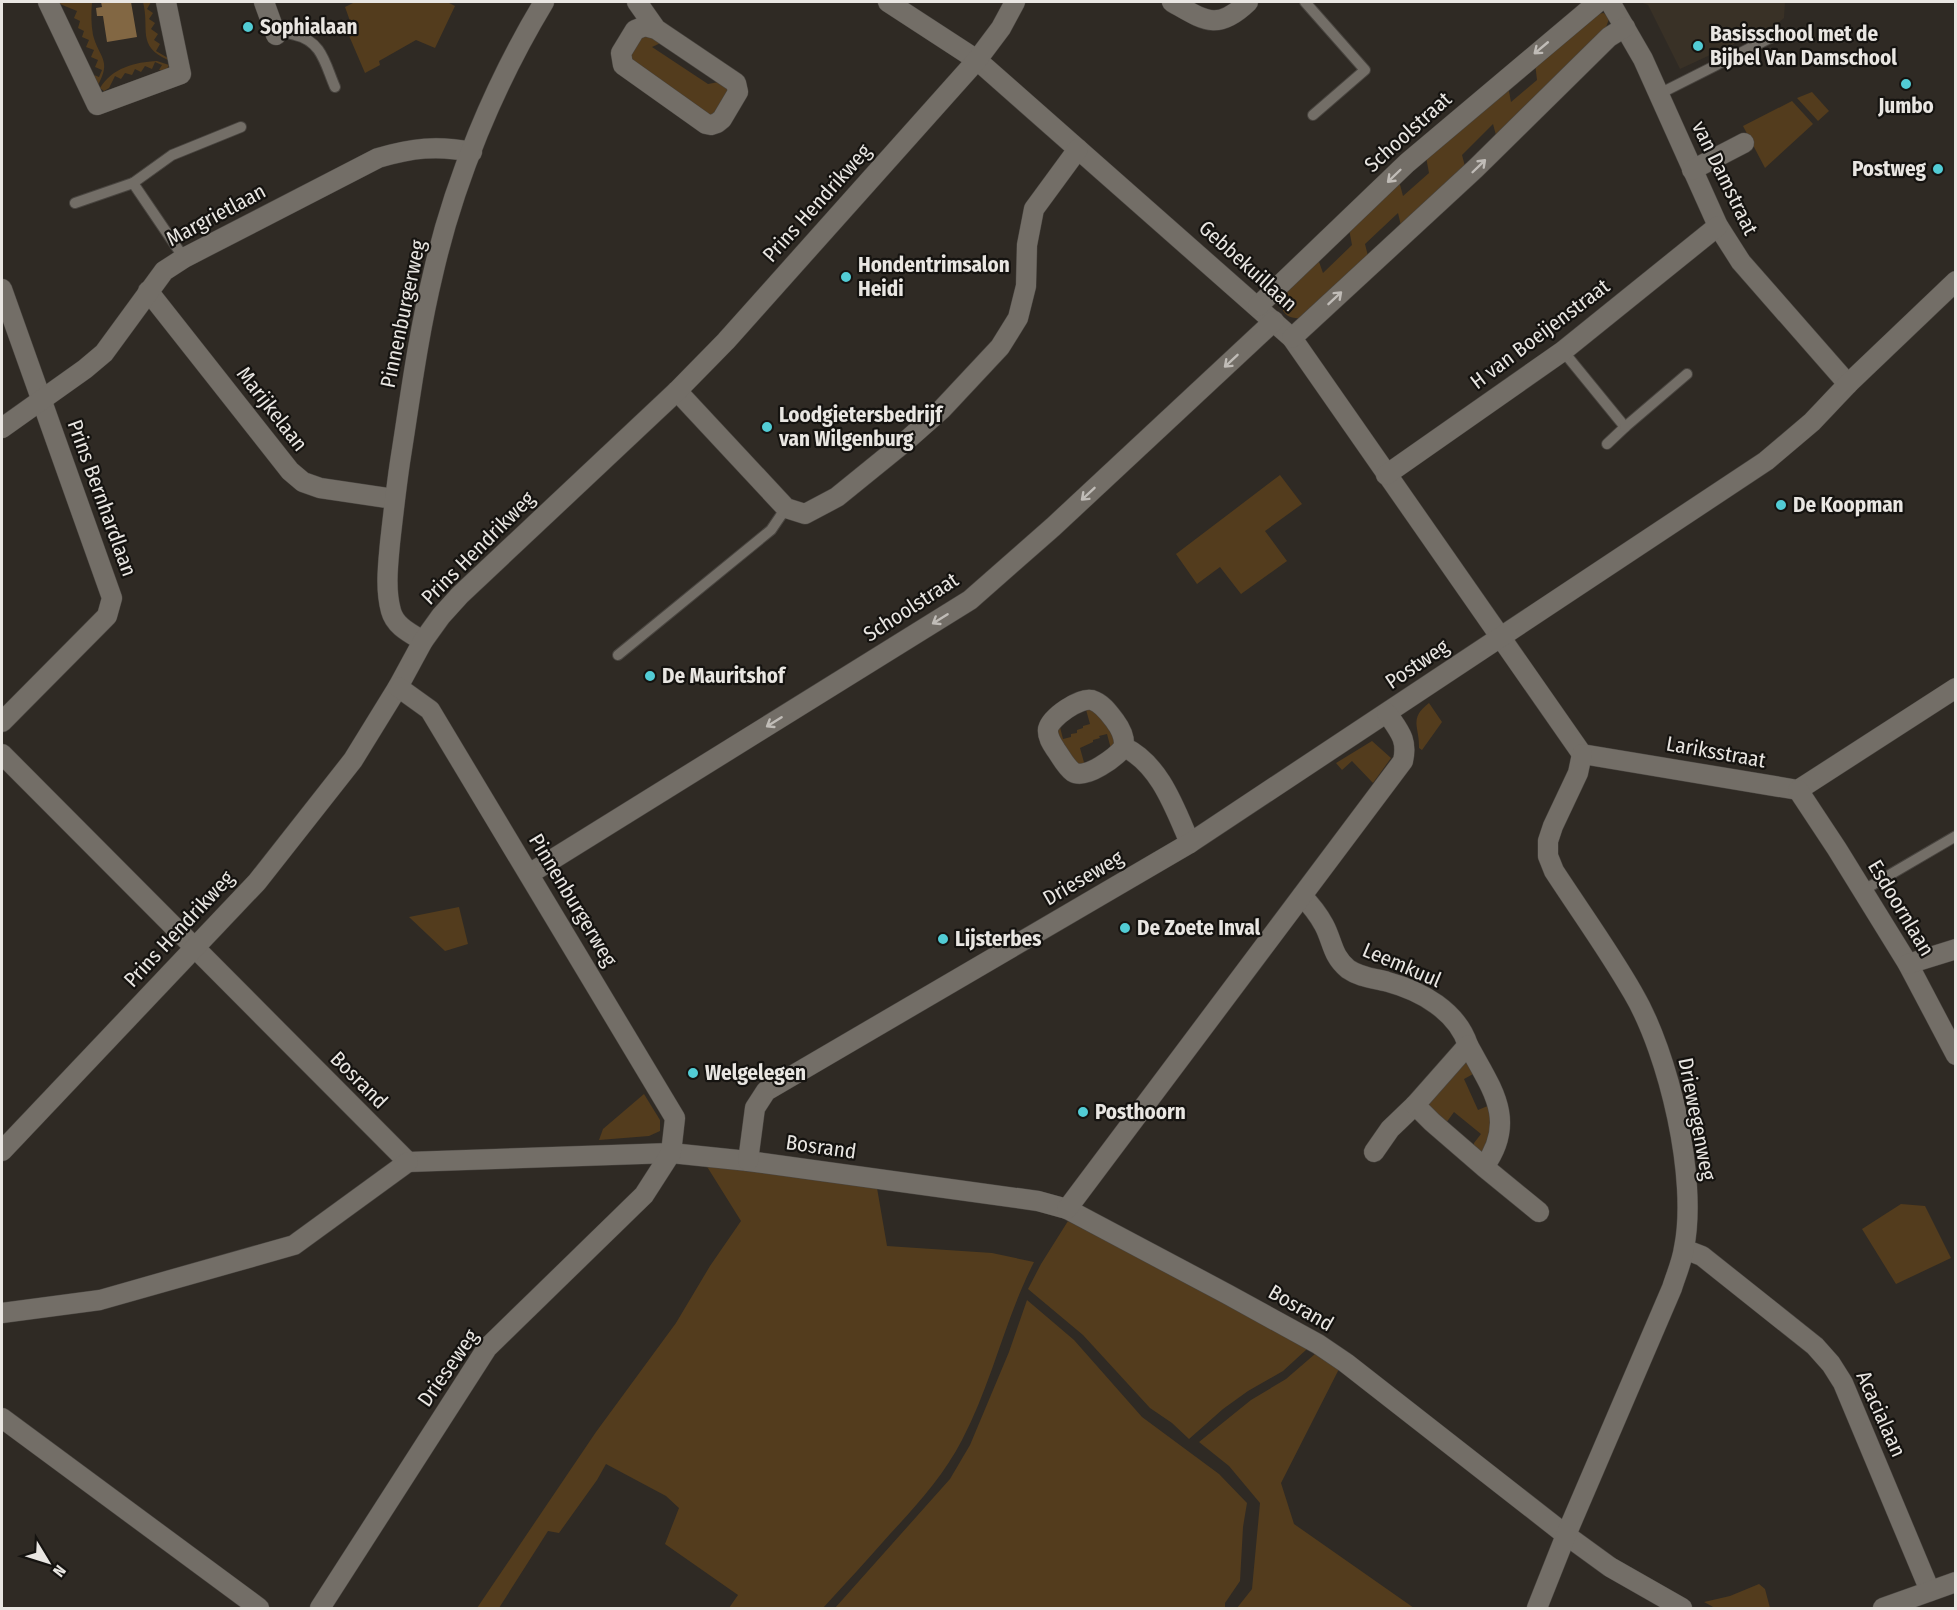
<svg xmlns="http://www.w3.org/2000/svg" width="1957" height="1610" font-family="'Fira Sans Condensed',sans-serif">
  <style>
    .built { fill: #393126 }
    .green { fill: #533c1d }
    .water { fill: #826743 }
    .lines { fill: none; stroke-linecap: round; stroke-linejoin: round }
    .lane-casing { stroke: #494540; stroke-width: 12 }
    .street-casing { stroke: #494540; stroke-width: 21 }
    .lane { stroke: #736e67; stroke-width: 10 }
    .street { stroke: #736e67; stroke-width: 20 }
    .oneway { stroke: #c0bcb7 }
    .poi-dot { fill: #52ccd5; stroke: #151310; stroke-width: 2 }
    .labels { text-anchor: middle; stroke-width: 4.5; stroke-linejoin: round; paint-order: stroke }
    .poi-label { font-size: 21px; font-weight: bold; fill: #e9e6e2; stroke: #151310; text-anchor: start }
    .street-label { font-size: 21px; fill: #e9e6e2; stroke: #151310 }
  </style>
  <rect width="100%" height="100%" fill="#2f2a24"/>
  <path class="built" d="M1640 2H1785L1784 18 1777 24 1680 69 1648 5Z"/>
  <g class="green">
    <path d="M55 2H92C91 13 91 24 93 35 99 58 112 60 98 85L94 75 99 77 102 70 95 67 98 60 91 57 94 50 86 47 89 40 82 37 84 31 78 28 80 21 74 18 77 11Z"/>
    <path d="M143 2H151L147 9 153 13 149 19 155 23 151 29 158 34 154 40 160 44 156 51 168 58V60C136 46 150 29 143 2Z"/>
    <path d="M355 2H447L455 6 435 48 416 40 379 61 380 65 365 73 344 24 350 21 345 7Z"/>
    <path d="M1604 13 1609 19 1605 30 1497 139 1493 124 1462 155 1466 170 1402 230 1398 213 1365 244 1369 260 1301 318C1287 320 1279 311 1281 297L1318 259 1323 273 1352 245 1349 229 1399 181 1403 196 1429 173 1426 157 1508 86 1511 102 1537 80 1535 63 1597 14Z"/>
    <path d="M641 35 665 41 652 47 708 84 724 81 731 94 711 116 639 71 628 55Z"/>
    <path d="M157 61 169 65 166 71 159 70 162 65 155 62 152 69 145 66 141 72 135 69 132 75 125 73 121 79 115 76 109 88 104 91 100 88C112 68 135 62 157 61Z"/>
    <path d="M1812 92 1829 111 1818 121 1797 98Z"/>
    <path d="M1792 101 1813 124 1765 168 1743 126Z"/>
    <path d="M1280 475 1302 504 1265 531 1287 561 1241 594 1220 567 1197 584 1176 554Z"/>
    <path d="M1429 703 1442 722 1422 750 1419 748C1420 727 1408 719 1429 703Z"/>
    <path d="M1085 706H1093L1117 737 1116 744 1111 749 1107 734 1099 736 1100 738 1093 740V742L1080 748 1085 766H1077L1056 735 1059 723 1063 739 1071 737V734L1077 733V730L1083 728V726L1090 724Z"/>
    <path d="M1372 741 1391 758 1373 783 1352 761 1342 770 1336 763Z"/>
    <path d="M459 907 468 944 445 951 409 917Z"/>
    <path d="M1467 1059 1475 1073 1464 1079 1478 1110 1490 1105 1495 1126 1485 1152H1481L1474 1148V1143L1481 1134 1454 1112 1446 1123 1429 1106 1428 1100Z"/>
    <path d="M644 1094 660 1120V1131L649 1136 599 1140 603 1129Z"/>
    <path d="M706 1165 877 1188 887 1246 992 1253 1034 1262C1005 1319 992 1383 962 1440 944 1475 917 1505 890 1534 868 1559 845 1584 823 1608H729L738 1595 665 1544 679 1508 666 1496 606 1464 597 1480 559 1533 548 1531 499 1608H477L596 1432 676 1323 710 1266 741 1221Z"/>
    <path d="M1901 1204 1925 1206 1951 1258 1896 1284 1862 1229Z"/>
    <path d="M1068 1221 1220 1300 1307 1349 1283 1371 1248 1391 1223 1409 1189 1439 1172 1423 1150 1408 1083 1335 1028 1289 1041 1264Z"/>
    <path d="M1027 1300 1074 1340 1142 1417 1219 1474 1247 1503 1243 1527 1240 1581 1225 1603V1608H835L950 1479 970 1445 1009 1352Z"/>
    <path d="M1315 1354 1339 1369 1281 1483 1294 1524 1414 1608H1237L1252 1589 1260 1503 1229 1466 1199 1442 1251 1400 1286 1379Z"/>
    <path d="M1759 1584 1765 1589 1770 1608H1715L1704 1602 1730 1596Z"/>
  </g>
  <path class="water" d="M101 2H131L137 37 107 42 103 16H97L96 8 102 7Z"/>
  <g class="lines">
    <g class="lane-casing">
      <g id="lane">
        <path d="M1305 2 1365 70 1313 115"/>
        <path d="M276 35C283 32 288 33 295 35 322 41 325 64 335 87"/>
        <path d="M1657 95 1778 34"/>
        <path d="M133 183 172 155 241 127"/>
        <path d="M75 203 133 183 184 258"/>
        <path d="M1563 351 1625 427 1607 444"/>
        <path d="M1625 427 1687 374"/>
        <path d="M618 655 771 530 786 508"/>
        <path d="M1862 891 1956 836"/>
      </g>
    </g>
    <g class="street-casing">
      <g id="street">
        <path d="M48 2 97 105 181 74 166 2"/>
        <path d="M264 2 276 35"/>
        <path d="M637 2 656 29 736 83 738 92 722 119 717 123 711 125 706 124 623 65 621 53 635 30 645 26 656 29"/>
        <path d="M888 2 977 60 1292 338 1582 754 1798 790 1956 688"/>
        <path d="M1172 2C1204 20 1217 32 1248 2"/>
        <path d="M1610 2 1643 59 1718 226 1741 262 1848 384"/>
        <path d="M1692 170 1744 143"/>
        <path d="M2 289 112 598 107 616 2 722"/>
        <path d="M148 291 290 471 303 482 320 488 394 499"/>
        <path d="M1258 306 1407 163 1598 2"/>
        <path d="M1292 338 1475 169 1609 37 1625 27"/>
        <path d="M677 391 786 508 805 514 837 497 906 441 942 409 1000 347 1018 318 1026 286 1027 245 1034 209 1078 149"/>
        <path d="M2 428 85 369 104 353 164 271 184 258 378 158C412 148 437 145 472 152"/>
        <path d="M1386 475 1563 351 1718 226"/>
        <path d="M423 641C410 633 395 626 391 611 385 589 388 565 390 543 393 516 396 489 400 462 410 399 418 336 433 274 454 181 495 83 544 2"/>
        <path d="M1124 747C1116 757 1086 780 1073 772 1066 767 1061 757 1056 750 1052 744 1047 737 1048 729 1051 717 1080 697 1092 700 1102 703 1109 713 1115 721 1121 729 1125 737 1124 747 1160 764 1175 809 1190 843"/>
        <path d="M2 754 408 1162 671 1153 748 1161 1038 1201 1067 1209 1227 1294 1318 1344 1346 1363 1566 1535 1610 1567 1682 1608"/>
        <path d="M1798 790 1837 849 1908 964 1956 1055"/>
        <path d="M529 874 970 600 1053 527 1274 321"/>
        <path d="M1302 896C1311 905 1318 914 1324 925 1333 942 1332 956 1348 969 1361 978 1374 978 1388 982 1421 991 1457 1011 1468 1045"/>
        <path d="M1908 964 1956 949"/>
        <path d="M2 1151 257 882 353 760 398 687 423 641 441 616 460 595 677 391 726 341 977 60 1001 28 1015 2"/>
        <path d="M1374 1152 1390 1129 1415 1105"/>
        <path d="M748 1161 755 1108 766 1091 1190 843 1766 461 1812 422 1848 384 1956 281"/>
        <path d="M1484 1167 1432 1122 1415 1105 1468 1045C1491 1088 1518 1120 1484 1167L1539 1212"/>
        <path d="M1067 1209 1403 761C1408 739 1399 731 1387 713"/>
        <path d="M1684 1249 1702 1256 1815 1346 1831 1364 1843 1383 1930 1591"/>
        <path d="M2 1313 100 1300 294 1245 408 1162"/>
        <path d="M2 1418 259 1608"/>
        <path d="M320 1608 487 1348 644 1195 671 1153 675 1118 430 710 398 687"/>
        <path d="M1537 1608 1566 1535 1672 1288C1676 1275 1682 1262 1684 1248 1698 1179 1669 1054 1633 993 1609 951 1580 911 1554 871L1548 856V841L1553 826 1578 773 1582 754"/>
        <path d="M1883 1608 1956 1582"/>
      </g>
    </g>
    <use href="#lane" class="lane"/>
    <use href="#street" class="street"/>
  </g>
  <defs><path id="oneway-shaft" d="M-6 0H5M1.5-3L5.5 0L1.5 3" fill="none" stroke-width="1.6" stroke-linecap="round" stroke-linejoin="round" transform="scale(1.5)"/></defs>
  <g class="oneway">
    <use href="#oneway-shaft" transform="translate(1541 48) rotate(140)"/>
    <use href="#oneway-shaft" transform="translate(1479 166) rotate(-44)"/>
    <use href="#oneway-shaft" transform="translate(1394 176) rotate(136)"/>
    <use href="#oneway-shaft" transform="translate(1335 298) rotate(-43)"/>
    <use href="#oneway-shaft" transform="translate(1231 361) rotate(137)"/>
    <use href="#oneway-shaft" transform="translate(1088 494) rotate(137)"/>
    <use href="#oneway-shaft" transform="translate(940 619) rotate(148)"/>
    <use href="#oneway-shaft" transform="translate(774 722) rotate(148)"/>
  </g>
  <g class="poi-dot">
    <circle cx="248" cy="27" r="6"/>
    <circle cx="1698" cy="46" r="6"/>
    <circle cx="1906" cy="84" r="6"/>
    <circle cx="1938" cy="169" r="6"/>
    <circle cx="846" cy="277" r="6"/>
    <circle cx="767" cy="427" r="6"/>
    <circle cx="1781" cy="505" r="6"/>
    <circle cx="650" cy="676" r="6"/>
    <circle cx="1125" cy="928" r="6"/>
    <circle cx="943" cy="939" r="6"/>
    <circle cx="693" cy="1073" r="6"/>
    <circle cx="1083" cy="1112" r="6"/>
  </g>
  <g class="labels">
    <g class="poi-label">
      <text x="260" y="34">Sophialaan</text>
      <text x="1710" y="41">Basisschool met de<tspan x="1710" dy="24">Bijbel Van Damschool</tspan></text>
      <text x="1906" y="113" text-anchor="middle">Jumbo</text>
      <text x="1926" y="176" text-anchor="end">Postweg</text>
      <text x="858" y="272">Hondentrimsalon<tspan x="858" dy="24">Heidi</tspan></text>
      <text x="779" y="422">Loodgietersbedrijf<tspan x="779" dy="24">van Wilgenburg</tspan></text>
      <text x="1793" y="512">De Koopman</text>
      <text x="662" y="683">De Mauritshof</text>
      <text x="1137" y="935">De Zoete Inval</text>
      <text x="955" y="946">Lijsterbes</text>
      <text x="705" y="1080">Welgelegen</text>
      <text x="1095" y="1119">Posthoorn</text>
    </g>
    <g class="street-label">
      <text transform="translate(1408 132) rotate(-42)" y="7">Schoolstraat</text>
      <text transform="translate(1725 178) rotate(64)" y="7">van Damstraat</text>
      <text transform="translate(817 203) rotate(-48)" y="7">Prins Hendrikweg</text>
      <text transform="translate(216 215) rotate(-28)" y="7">Margrietlaan</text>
      <text transform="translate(1248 266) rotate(42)" y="7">Gebbekuillaan</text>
      <text transform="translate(403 314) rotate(-78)" y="7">Pinnenburgerweg</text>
      <text transform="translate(1540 334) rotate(-37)" y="7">H van Boeijenstraat</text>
      <text transform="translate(272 409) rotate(52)" y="7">Marijkelaan</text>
      <text transform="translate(102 498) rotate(70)" y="7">Prins Bernhardlaan</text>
      <text transform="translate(478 548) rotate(-45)" y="7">Prins Hendrikweg</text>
      <text transform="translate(911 607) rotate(-33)" y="7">Schoolstraat</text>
      <text transform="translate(1417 664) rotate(-34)" y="7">Postweg</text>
      <text transform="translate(1716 752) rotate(10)" y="7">Lariksstraat</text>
      <text transform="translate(1083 878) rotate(-30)" y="7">Drieseweg</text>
      <text transform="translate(573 900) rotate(59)" y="7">Pinnenburgerweg</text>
      <text transform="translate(1901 908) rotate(59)" y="7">Esdoornlaan</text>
      <text transform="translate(179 929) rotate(-47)" y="7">Prins Hendrikweg</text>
      <text transform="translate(1402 965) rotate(23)" y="7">Leemkuul</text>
      <text transform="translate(359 1080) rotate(45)" y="7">Bosrand</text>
      <text transform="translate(1697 1119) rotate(79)" y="7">Driewegenweg</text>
      <text transform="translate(821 1147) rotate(8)" y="7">Bosrand</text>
      <text transform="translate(1301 1308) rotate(30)" y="7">Bosrand</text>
      <text transform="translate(448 1368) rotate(-55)" y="7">Drieseweg</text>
      <text transform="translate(1881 1414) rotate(66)" y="7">Acacialaan</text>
    </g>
  </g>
  <rect width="1957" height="1610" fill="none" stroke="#e9e6e2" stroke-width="6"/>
  <g transform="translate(48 1562) rotate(128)" stroke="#151310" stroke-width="4.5" paint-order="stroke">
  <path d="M0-4.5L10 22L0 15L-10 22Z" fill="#e9e6e2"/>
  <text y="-9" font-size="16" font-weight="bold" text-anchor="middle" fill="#e9e6e2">N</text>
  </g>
</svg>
